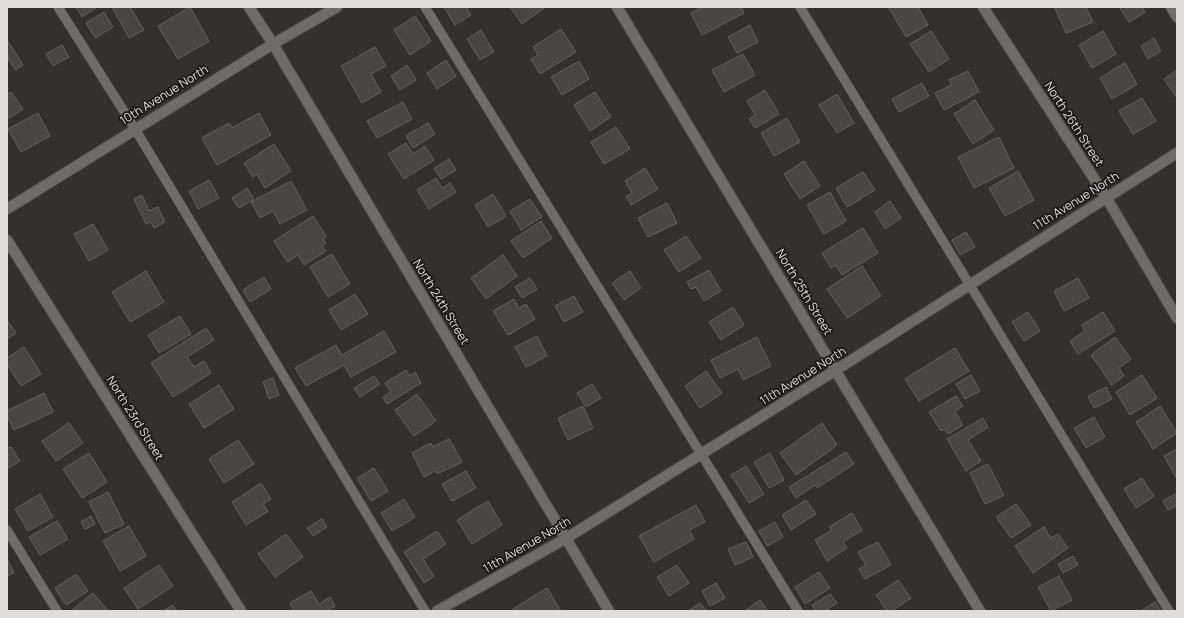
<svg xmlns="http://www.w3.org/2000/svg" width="1184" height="618" font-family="Manrope,sans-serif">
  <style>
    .building { fill: #494641; stroke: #64615c }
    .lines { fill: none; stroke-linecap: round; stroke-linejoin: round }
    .lane-casing { stroke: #53504c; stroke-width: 10 }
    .street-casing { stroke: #53504c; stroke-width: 12 }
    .lane { stroke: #6f6b67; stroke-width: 9 }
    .street { stroke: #6f6b67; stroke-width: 10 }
    .labels { text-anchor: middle; stroke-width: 3.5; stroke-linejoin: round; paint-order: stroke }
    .street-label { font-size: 12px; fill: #e0dedb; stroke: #1a1917 }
  </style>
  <rect width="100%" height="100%" fill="#34312d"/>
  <g class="building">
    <path d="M76 7H97L82 17Z"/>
    <path d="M112 7H130L144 30 129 38Z"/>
    <path d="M190 7 209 41 178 59 158 26Z"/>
    <path d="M444 7H466L471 15 455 25Z"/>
    <path d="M510 7H544V8L522 24Z"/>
    <path d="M703 7H741L744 13 702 35 691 13Z"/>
    <path d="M892 7H918L928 25 906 37 889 8Z"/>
    <path d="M1058 7H1086L1093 22 1066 33 1055 8Z"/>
    <path d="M1122 7H1142L1145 12 1129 22 1120 8Z"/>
    <path d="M104 12 113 27 95 38 86 23Z"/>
    <path d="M415 16 431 41 410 55 394 30Z"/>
    <path d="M750 25 758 42 737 53 728 37Z"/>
    <path d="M561 29 576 52 540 74 531 59 538 55 533 47Z"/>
    <path d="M481 30 494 52 480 60 467 39Z"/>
    <path d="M931 31 949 59 929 72 910 44Z"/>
    <path d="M1103 31 1116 54 1092 68 1079 45Z"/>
    <path d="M1154 38 1161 51 1148 59 1141 46Z"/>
    <path d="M7 40 23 65 15 70 7 57Z"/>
    <path d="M62 45 69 57 53 66 46 54Z"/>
    <path d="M375 47 386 66 371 74 381 92 362 103 341 66Z"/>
    <path d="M743 54 755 75 724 92 712 70Z"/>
    <path d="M446 60 456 76 437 89 427 73Z"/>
    <path d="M579 61 589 79 562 95 551 77Z"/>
    <path d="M1125 63 1137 84 1112 99 1100 78Z"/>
    <path d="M407 65 416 80 400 90 391 76Z"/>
    <path d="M1177 70V98L1164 79Z"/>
    <path d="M968 71 979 92 944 110 935 93 952 85 949 80Z"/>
    <path d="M922 83 929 96 899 112 892 99Z"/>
    <path d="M765 90 779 114 755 128 749 119 755 115 747 101Z"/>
    <path d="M11 92 23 109 9 118 7 115V95Z"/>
    <path d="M595 92 611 117 590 131 574 105Z"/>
    <path d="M837 94 854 123 837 133 819 105Z"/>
    <path d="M1142 98 1156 121 1133 134 1119 111Z"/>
    <path d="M975 100 994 130 973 144 954 114Z"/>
    <path d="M403 102 412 119 377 138 367 121Z"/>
    <path d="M38 113 50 136 21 152 8 129Z"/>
    <path d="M259 113 271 135 217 165 202 138 229 123 232 128Z"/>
    <path d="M787 118 800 142 774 156 761 133Z"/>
    <path d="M428 123 435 134 413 148 406 136Z"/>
    <path d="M616 127 630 149 604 164 591 142Z"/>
    <path d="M999 137 1014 168 974 188 958 157Z"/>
    <path d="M406 143 413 154 425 146 434 160 404 179 388 154Z"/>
    <path d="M274 144 291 171 265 188 257 174 253 177 244 163Z"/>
    <path d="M449 159 456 170 441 179 434 168Z"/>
    <path d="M804 161 820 186 800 199 784 174Z"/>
    <path d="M645 168 658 189 631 205 626 196 632 193 625 181Z"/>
    <path d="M1018 171 1034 200 1005 216 989 188Z"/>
    <path d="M863 172 875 190 847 207 836 188Z"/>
    <path d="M436 178 442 188 450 183 456 192 429 209 417 190Z"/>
    <path d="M209 180 219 198 198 209 189 191Z"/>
    <path d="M291 181 307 210 280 224 273 211 260 218 251 202Z"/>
    <path d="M247 188 254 199 239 208 232 198Z"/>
    <path d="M830 192 846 221 824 234 807 205Z"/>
    <path d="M493 194 506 216 488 227 475 205Z"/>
    <path d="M142 195 149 211 158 207 165 222 154 228 151 222 146 224 134 199Z"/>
    <path d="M530 199 542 217 521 230 510 211Z"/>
    <path d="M890 201 901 218 885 229 875 212Z"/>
    <path d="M667 203 677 223 648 237 638 218Z"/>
    <path d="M313 216 326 236 323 240 326 243 322 246 326 251 304 265 298 255 287 262 274 241Z"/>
    <path d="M541 221 552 238 523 258 511 241Z"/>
    <path d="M93 224 108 250 89 261 74 234Z"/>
    <path d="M863 228 878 253 842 275 836 265 831 268 822 253Z"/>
    <path d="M966 232 975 247 960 255 952 240Z"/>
    <path d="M686 236 701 258 679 272 664 250Z"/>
    <path d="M332 254 350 284 328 297 310 267Z"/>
    <path d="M503 255 517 276 486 299 471 278Z"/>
    <path d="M862 266 881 296 847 318 827 289Z"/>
    <path d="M709 270 721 291 704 301 696 287 691 289 687 282Z"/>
    <path d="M146 271 164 302 130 322 112 292Z"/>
    <path d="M630 271 641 288 624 300 612 283Z"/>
    <path d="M264 277 271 289 250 302 243 290Z"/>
    <path d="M530 278 537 289 522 298 515 287Z"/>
    <path d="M1078 278 1089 298 1064 311 1054 291Z"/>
    <path d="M355 294 368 314 341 330 329 310Z"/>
    <path d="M574 296 583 312 564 322 555 306Z"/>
    <path d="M514 299 519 308 526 304 535 319 508 335 493 311Z"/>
    <path d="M733 307 744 325 721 340 709 322Z"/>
    <path d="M1028 312 1040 331 1024 341 1012 322Z"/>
    <path d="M1103 312 1115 331 1078 354 1070 341 1085 331 1082 325Z"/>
    <path d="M180 316 191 334 159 353 148 335Z"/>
    <path d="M7 320 16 333 7 339Z"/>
    <path d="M206 328 214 340 187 357 194 367 204 361 211 373 173 397 151 363Z"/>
    <path d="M384 331 396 352 351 377 344 365 306 386 295 368 336 345 342 355Z"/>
    <path d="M537 336 547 356 526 367 515 347Z"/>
    <path d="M757 337 771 366 743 380 738 369 720 378 711 360Z"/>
    <path d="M1115 337 1131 359 1119 368 1124 376 1112 385 1091 355Z"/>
    <path d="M24 347 41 374 21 386 7 364V358Z"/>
    <path d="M955 348 969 371 919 401 905 379Z"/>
    <path d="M406 370 409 376 415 372 421 383 387 404 383 397 391 392 385 383Z"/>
    <path d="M706 371 722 393 700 408 685 386Z"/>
    <path d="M971 375 980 391 965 399 956 384Z"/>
    <path d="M1142 375 1157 398 1130 415 1116 392Z"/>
    <path d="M374 376 380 384 360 397 354 388Z"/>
    <path d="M273 378 279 395 269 399 263 382Z"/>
    <path d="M592 384 601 398 586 407 577 393Z"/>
    <path d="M219 385 234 409 204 428 189 404Z"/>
    <path d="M1106 387 1112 399 1094 408 1088 396Z"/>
    <path d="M44 393 53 412 14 430 7 416V411Z"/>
    <path d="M417 394 436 421 414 436 395 410Z"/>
    <path d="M956 396 963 406 955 411 963 425 948 434 945 429 941 431 929 412Z"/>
    <path d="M583 406 593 428 568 440 558 418Z"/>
    <path d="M1160 406 1177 433 1153 449 1136 422Z"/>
    <path d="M1094 417 1105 437 1086 448 1074 428Z"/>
    <path d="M983 418 988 427 968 440 981 461 966 471 947 439Z"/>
    <path d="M69 423 83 443 56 461 42 441Z"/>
    <path d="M822 423 837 445 796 475 780 453Z"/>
    <path d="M449 439 462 462 437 474 435 471 424 477 412 453 431 443 433 447Z"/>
    <path d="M238 440 254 464 224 483 209 459Z"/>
    <path d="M11 447 20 461 7 469V449Z"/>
    <path d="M1177 449V479L1164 456Z"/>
    <path d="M846 452 854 464 817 488 815 485 796 498 789 487Z"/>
    <path d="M89 453 107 482 82 498 63 469Z"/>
    <path d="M770 453 784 480 769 488 754 462Z"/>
    <path d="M988 464 1004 495 985 504 970 473Z"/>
    <path d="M746 466 764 494 749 503 731 475Z"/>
    <path d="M374 468 388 491 371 501 357 478Z"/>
    <path d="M466 471 476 488 452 501 442 484Z"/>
    <path d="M1142 478 1154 496 1136 508 1124 489Z"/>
    <path d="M261 483 271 499 263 504 268 511 246 525 232 502Z"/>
    <path d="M108 492 124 524 105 533 89 502Z"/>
    <path d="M1177 493V505L1168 510 1163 501Z"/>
    <path d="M40 494 53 517 28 531 15 509Z"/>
    <path d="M404 499 415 517 392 531 381 513Z"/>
    <path d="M806 500 816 514 791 530 782 515Z"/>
    <path d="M488 501 502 525 472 544 457 520Z"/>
    <path d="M1016 504 1031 525 1011 538 996 517Z"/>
    <path d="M696 505 705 522 689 530 694 539 654 562 639 536Z"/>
    <path d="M852 513 862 530 843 542 847 548 827 561 815 540 832 530 829 527Z"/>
    <path d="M91 516 95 524 85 529 81 522Z"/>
    <path d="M322 519 327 527 313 536 307 528Z"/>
    <path d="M57 521 68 539 40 555 29 537Z"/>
    <path d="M775 522 783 537 767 546 759 531Z"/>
    <path d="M129 526 146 556 120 571 103 541Z"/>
    <path d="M1044 527 1051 538 1058 534 1068 548 1033 573 1015 546Z"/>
    <path d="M437 531 446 544 423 559 434 576 424 583 404 552Z"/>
    <path d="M286 534 303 557 275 577 258 554Z"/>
    <path d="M746 542 753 557 735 565 728 549Z"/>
    <path d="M878 542 891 565 865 579 859 569 866 565 858 552Z"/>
    <path d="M1073 556 1078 565 1063 573 1058 564Z"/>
    <path d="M7 559 14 573 7 576Z"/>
    <path d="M159 565 173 586 138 609 124 588Z"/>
    <path d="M677 565 689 583 669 596 657 577Z"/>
    <path d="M819 572 830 588 805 604 795 587Z"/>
    <path d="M76 574 88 591 66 605 55 588Z"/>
    <path d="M1059 576 1072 600 1051 611 1038 587Z"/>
    <path d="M898 580 911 598 892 611H887L876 595Z"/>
    <path d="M716 583 725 598 710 606 702 591Z"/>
    <path d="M547 588 561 611H514L513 609Z"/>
    <path d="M311 591 319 604 330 597 335 606 327 611H294L290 603Z"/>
    <path d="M93 593 108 611H75L73 609Z"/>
    <path d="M830 594 837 603 825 611H816L812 605Z"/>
    <path d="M760 600 767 610 747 611 746 610Z"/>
    <path d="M1155 602 1161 611H1141Z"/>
    <path d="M700 603 706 611H688Z"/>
    <path d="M173 605 177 611H163Z"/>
  </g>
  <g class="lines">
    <g class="lane-casing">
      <g id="lane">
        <path d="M58 7 135 129 425 611"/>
        <path d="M425 7 798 611"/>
        <path d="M800 7 1169 611"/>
        <path d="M1170 7 1177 18"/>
        <path d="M7 530 57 611"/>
      </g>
    </g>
    <g class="street-casing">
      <g id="street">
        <path d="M249 7 273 44 609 611"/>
        <path d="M617 7 980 611"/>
        <path d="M983 7 1106 197 1177 318"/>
        <path d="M7 209 273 44 337 7"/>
        <path d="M7 240 241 611"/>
        <path d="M437 611 565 539 836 370 1177 153"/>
      </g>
    </g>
    <use href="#lane" class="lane"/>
    <use href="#street" class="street"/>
  </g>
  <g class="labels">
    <g class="street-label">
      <text transform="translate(164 95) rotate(-32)" y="4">10th Avenue North</text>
      <text transform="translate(1074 124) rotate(57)" y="4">North 26th Street</text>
      <text transform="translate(1076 201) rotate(-32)" y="4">11th Avenue North</text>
      <text transform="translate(804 292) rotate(59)" y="4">North 25th Street</text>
      <text transform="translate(441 302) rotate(59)" y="4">North 24th Street</text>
      <text transform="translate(803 376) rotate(-32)" y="4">11th Avenue North</text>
      <text transform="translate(135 418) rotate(58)" y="4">North 23rd Street</text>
      <text transform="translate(527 545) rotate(-30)" y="4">11th Avenue North</text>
    </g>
  </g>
  <rect width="1184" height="618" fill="none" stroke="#e0dedb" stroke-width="16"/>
</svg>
